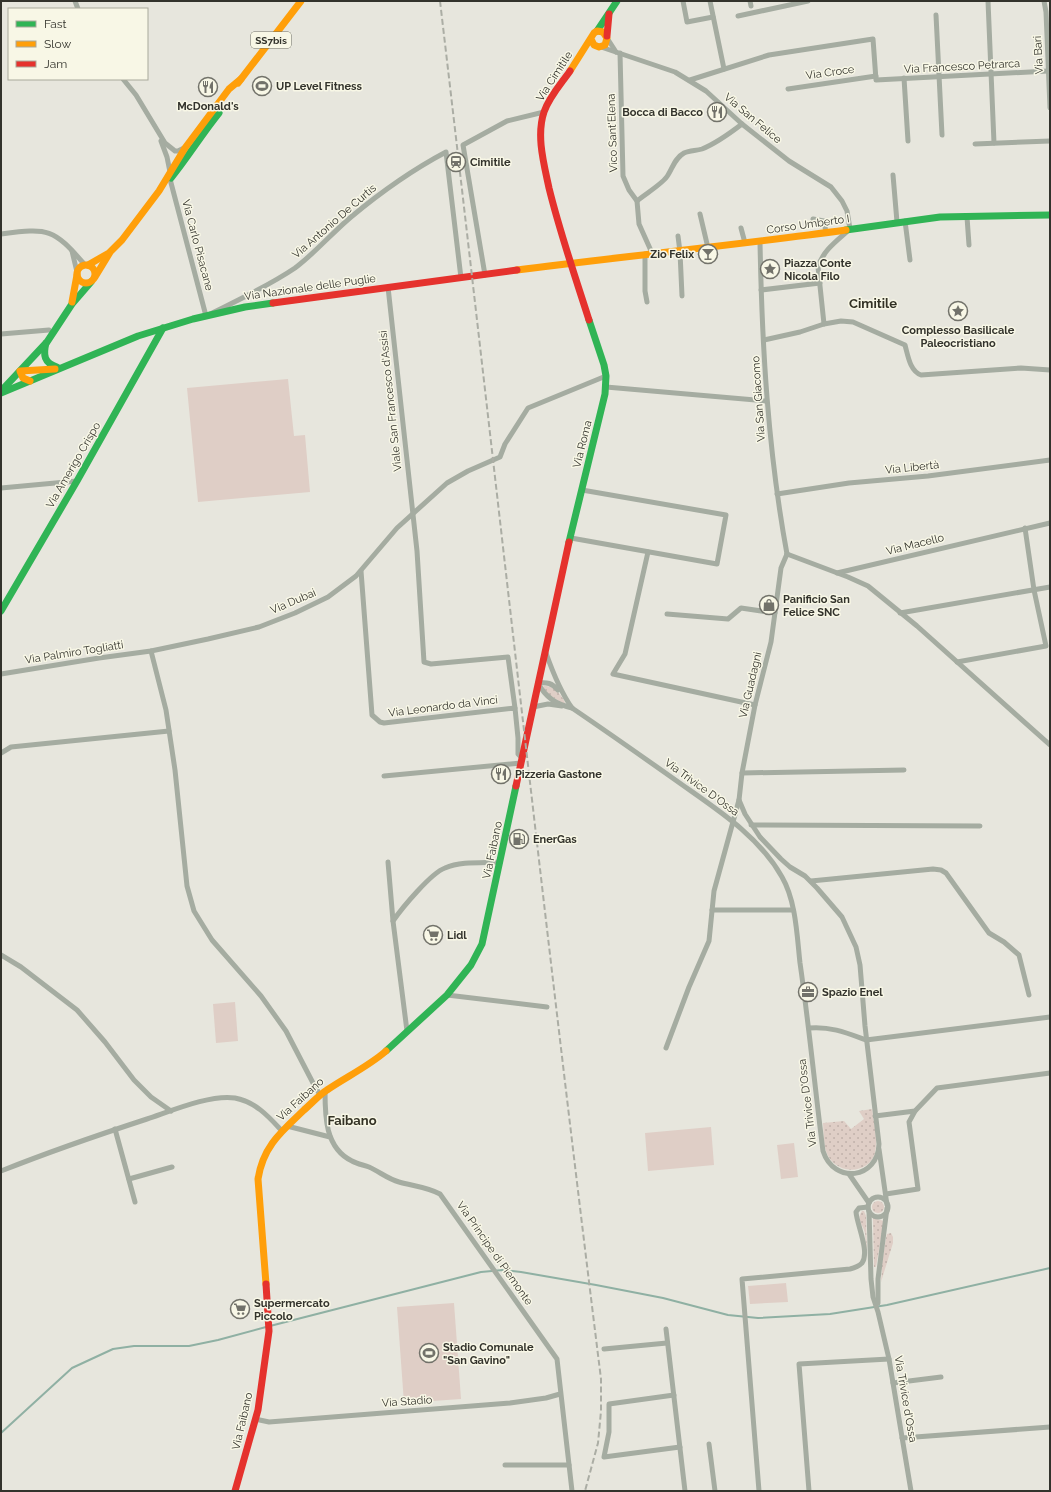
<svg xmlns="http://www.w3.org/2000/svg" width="1051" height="1492" font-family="Raleway,sans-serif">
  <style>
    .grass { fill: url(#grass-dots) }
    .pitch { fill: #dfcec6 }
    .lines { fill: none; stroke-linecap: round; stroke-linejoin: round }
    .stream { stroke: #8fb0a3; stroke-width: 2 }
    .street { stroke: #a5aca1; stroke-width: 5 }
    .fast { stroke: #30b455; stroke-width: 7 }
    .slow { stroke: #ff9f0a; stroke-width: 7 }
    .jam { stroke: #e5322d; stroke-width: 7 }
    .rail { stroke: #abada4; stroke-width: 2; stroke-dasharray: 6 3; stroke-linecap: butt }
    .labels { text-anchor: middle; stroke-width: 3; stroke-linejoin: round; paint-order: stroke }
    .shield { fill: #f8f7e6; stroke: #6e6e64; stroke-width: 1 }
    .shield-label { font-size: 10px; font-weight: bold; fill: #33332c }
    .street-label { font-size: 11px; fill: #33332c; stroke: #f8f7e6 }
    .poi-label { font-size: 11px; font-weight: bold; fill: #33332c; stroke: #f8f7e6; text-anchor: start }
    .quarter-label { font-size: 13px; font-weight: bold; fill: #333225; stroke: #f8f7e6 }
  </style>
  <defs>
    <pattern id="grass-dots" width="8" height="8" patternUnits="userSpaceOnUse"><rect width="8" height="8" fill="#dfcec6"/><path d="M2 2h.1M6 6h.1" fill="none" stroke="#c0b1aa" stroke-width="1.8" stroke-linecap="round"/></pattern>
  </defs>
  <rect width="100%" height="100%" fill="#e7e6dd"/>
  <g class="grass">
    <path d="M544 686C553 685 563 696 565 703L564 704 549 695 543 687Z"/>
    <path d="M872 1109C874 1123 878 1139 875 1153 869 1173 842 1175 830 1159 823 1150 824 1134 823 1123L844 1121 851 1129 864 1119 859 1111Z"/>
    <circle cx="878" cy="1207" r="6"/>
    <path d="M862 1211H864L866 1216 867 1256C865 1250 866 1240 865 1233 863 1225 856 1219 862 1211Z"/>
    <path d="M873 1218 884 1221 876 1267H874Z"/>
    <path d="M891 1233 893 1237V1243L881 1282 882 1270 881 1269 886 1238 887 1234Z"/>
  </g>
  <g class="pitch">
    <path d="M288 379 294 436 305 435 310 492 198 502 187 388Z"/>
    <path d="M235 1002 238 1041 216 1043 213 1004Z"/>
    <path d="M711 1127 714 1165 648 1171 645 1133Z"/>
    <path d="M794 1143 798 1177 781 1179 777 1145Z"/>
    <path d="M786 1283 788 1302 750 1304 748 1286Z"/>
    <path d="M454 1303 461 1399 404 1403 397 1307Z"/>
  </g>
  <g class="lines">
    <g class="stream">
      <path d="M270 1326 481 1272 503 1270 521 1272 596 1285 663 1298 728 1315 758 1318 830 1314 887 1305 1050 1268"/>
      <path d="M1 1433 72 1368 113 1349 134 1346H189L218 1340 266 1327"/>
    </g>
    <g class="street">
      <path d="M75 1 78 9"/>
      <path d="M683 1 687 22 713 17"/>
      <path d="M710 1 724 69"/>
      <path d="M750 1 751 6"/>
      <path d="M988 1 994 143"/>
      <path d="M1044 1 1046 12 1050 108"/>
      <path d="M936 15 942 135"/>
      <path d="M738 16 808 1"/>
      <path d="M607 38 616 52"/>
      <path d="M601 47 675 72 706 91 742 124 789 161 831 187 842 201 847 211 850 229C838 240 823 250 818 267L824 324"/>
      <path d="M620 53 623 176 629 190 637 201 639 224 652 253"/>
      <path d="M904 78 908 141"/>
      <path d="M123 79 136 95 165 143 175 151H178L184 148"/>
      <path d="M690 80 769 55 873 39 876 80 1048 71"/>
      <path d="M788 89 876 76"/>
      <path d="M161 141 167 157 170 172"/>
      <path d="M975 144 1050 141"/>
      <path d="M893 175 897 222"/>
      <path d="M170 179 206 316C236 301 267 287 295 268 315 253 332 233 351 217 381 192 412 170 446 152L461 278"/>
      <path d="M637 201C645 194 664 183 668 175 673 167 675 158 684 153 690 150 696 151 702 149 717 143 729 134 742 124"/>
      <path d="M700 214 708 248"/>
      <path d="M967 217 969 245"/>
      <path d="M813 219 824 221 826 233"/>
      <path d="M905 221 910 260"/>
      <path d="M741 228 745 243"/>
      <path d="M1 234C49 228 53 228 85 265"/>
      <path d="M678 236 680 252 682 296"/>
      <path d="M760 242C762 347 768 451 787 554"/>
      <path d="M72 251 77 272"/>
      <path d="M645 254V291L647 302"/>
      <path d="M485 275 463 145 507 121 544 112"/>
      <path d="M388 287 417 551 424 662 431 664 508 657 515 708"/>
      <path d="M761 290 820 283"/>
      <path d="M1 334 49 330"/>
      <path d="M764 340 800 332 824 324 841 321 853 322 905 345C908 356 910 371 921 375L1021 368 1050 370"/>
      <path d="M606 387 766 401"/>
      <path d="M1 488 77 481"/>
      <path d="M777 494 849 483 928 476 1050 460"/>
      <path d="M571 538 717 564 726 515 582 490"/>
      <path d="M648 552 625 654 613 674 755 705"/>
      <path d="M787 554 848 577 868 586 917 626 1050 745"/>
      <path d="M361 571 372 715 380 722 384 723 515 708 518 738V754L522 758"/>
      <path d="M837 573 1050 523"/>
      <path d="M900 613 1050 587"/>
      <path d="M667 614 728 619 741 608 775 613"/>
      <path d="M151 651 166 710 175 770 187 886 194 911 212 940 261 996 286 1031 313 1083 320 1095"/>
      <path d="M546 653C553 673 560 691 572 708 606 731 640 755 674 779 713 807 758 834 782 877 796 901 797 936 800 963 809 1025 815 1089 823 1151 834 1185 878 1179 879 1144L865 1026 860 965 856 947 842 917 817 888 805 876 790 867 781 859 760 837 745 814 739 800"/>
      <path d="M957 662 1046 646 1034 590 1025 528"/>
      <path d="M1 674 99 658 151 651 208 639 259 627 295 613 328 597 356 576 397 528 447 483 468 471 500 457 505 444 528 408 606 376"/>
      <path d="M558 690C552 683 547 682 538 683 546 698 556 704 572 708"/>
      <path d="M533 707 548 704 562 706"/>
      <path d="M1 753 11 747 169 731"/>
      <path d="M742 773 904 770"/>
      <path d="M384 776 521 763"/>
      <path d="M751 825 980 826"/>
      <path d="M388 862 393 921 407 1031"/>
      <path d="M811 881 933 869 941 870 946 873 989 933 1004 942 1019 955 1029 995"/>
      <path d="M712 910H793"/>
      <path d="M393 921C402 908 431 873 445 868 461 861 483 863 500 862"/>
      <path d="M1 955 21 967 77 1010 105 1042 134 1080 151 1097 171 1111"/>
      <path d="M447 995 547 1007"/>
      <path d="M809 1028C830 1026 847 1033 866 1040L1050 1017"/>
      <path d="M666 1048 689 987 709 941 714 891 739 800 742 773 755 705 771 642 781 568 787 554"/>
      <path d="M325 1091C325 1116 325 1148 352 1161 357 1164 364 1165 369 1167 380 1172 388 1179 399 1182 413 1186 427 1187 440 1194L557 1359 572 1491"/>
      <path d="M875 1116 915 1111 937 1088 1050 1073"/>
      <path d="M287 1126 330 1137"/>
      <path d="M115 1129 135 1202"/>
      <path d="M879 1149 887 1205"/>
      <path d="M1 1171C49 1152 98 1135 147 1119 171 1111 211 1094 235 1098 256 1102 269 1117 282 1131"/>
      <path d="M849 1174 869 1203"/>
      <path d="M129 1179 172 1167"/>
      <path d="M886 1194 918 1189 909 1122 915 1111"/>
      <circle cx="878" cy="1207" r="10"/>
      <path d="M869 1211 871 1279 873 1297 878 1312 889 1359 911 1491"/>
      <path d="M878 1303V1279L887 1208"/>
      <path d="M666 1329 685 1491"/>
      <path d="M604 1349 667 1343"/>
      <path d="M893 1383 941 1377"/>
      <path d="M674 1395 609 1404V1432L604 1457 680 1447"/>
      <path d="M255 1419 269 1422 510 1403 546 1398 560 1394"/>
      <path d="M902 1438 1050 1427"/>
      <path d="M709 1444 715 1491"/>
      <path d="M505 1465H569"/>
      <path d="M759 1491 742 1279 850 1269C854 1268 859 1266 862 1263 870 1252 857 1225 856 1212L859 1208 868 1207"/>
      <path d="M809 1491 799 1364 889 1359"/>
    </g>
    <g class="fast">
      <path d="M597 31 617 1"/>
      <path d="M171 178C188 157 202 134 219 113"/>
      <path d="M846 230 940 217 1050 215"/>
      <path d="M46 343C43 355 44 363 57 367"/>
      <path d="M1 391 47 342 72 304 91 282"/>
      <path d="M1 393 138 336 193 319 245 307 273 303"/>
      <path d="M569 542 605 394 606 376 604 365 589 320"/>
      <path d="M1 611 77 481 163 328"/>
      <path d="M386 1051 447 995 471 965 482 944 516 786"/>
    </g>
    <g class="slow">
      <path d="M570 71 594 33 597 31 603 32 607 38 605 45 599 47 594 45 591 39"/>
      <path d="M238 83 301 1"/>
      <circle cx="86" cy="274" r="9"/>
      <path d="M88 265 109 253 122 240 159 191 185 148 229 89 241 79"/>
      <path d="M517 270C627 256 736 245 846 230"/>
      <path d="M95 277 109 254"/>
      <path d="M72 302 77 275"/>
      <path d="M30 381 23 378 20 371 55 369"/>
      <path d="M266 1284 258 1179C263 1146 282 1131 304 1110 312 1103 319 1095 327 1090 346 1077 369 1066 386 1051"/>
    </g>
    <g class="jam">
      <path d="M607 36 609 14"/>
      <path d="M570 71C561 84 549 97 544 112 536 136 544 164 549 188 560 233 575 276 589 320"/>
      <path d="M273 303 517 270"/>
      <path d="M516 786 569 542"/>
      <path d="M235 1491 258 1410 269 1331 266 1284"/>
    </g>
    <path class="rail" d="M440 1C494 460 544 920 601 1379V1411L598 1443 585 1491"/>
  </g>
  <defs>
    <g id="stadium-ring" transform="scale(1)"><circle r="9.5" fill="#f8f7e6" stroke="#72726a" stroke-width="1.5"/><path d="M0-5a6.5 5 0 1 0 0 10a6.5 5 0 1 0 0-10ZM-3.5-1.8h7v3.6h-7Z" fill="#72726a"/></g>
    <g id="restaurant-ring" transform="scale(1)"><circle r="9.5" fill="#f8f7e6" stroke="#72726a" stroke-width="1.5"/><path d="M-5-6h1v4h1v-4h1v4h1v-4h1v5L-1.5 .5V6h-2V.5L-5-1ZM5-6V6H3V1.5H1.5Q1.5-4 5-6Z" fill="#72726a"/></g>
    <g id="station-ring" transform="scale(1)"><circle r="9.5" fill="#f8f7e6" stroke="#72726a" stroke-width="1.5"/><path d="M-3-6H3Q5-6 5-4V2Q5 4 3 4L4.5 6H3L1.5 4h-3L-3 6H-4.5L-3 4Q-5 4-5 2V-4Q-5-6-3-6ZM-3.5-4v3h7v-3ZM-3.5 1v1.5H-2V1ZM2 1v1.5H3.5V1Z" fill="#72726a"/></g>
    <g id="bar-ring" transform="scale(1)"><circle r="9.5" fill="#f8f7e6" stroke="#72726a" stroke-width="1.5"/><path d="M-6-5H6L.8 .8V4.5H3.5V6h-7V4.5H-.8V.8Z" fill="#72726a"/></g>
    <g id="sight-ring" transform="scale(1)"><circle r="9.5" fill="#f8f7e6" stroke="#72726a" stroke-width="1.5"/><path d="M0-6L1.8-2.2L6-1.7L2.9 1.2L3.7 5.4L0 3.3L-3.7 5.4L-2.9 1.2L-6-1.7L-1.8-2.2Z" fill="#72726a"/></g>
    <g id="shop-ring" transform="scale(1)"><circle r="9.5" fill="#f8f7e6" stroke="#72726a" stroke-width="1.5"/><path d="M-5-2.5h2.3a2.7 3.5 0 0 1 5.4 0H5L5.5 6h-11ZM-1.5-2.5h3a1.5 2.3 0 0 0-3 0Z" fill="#72726a"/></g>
    <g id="fuel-ring" transform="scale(1)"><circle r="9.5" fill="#f8f7e6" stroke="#72726a" stroke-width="1.5"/><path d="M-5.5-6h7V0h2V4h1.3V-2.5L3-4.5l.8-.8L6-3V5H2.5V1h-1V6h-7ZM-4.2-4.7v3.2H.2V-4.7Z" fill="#72726a"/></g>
    <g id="supermarket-ring" transform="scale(1)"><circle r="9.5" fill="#f8f7e6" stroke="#72726a" stroke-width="1.5"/><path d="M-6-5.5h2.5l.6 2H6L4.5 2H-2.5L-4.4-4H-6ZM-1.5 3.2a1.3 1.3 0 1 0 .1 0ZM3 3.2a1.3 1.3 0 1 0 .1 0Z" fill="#72726a"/></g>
    <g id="office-ring" transform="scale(1)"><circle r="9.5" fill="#f8f7e6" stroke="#72726a" stroke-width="1.5"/><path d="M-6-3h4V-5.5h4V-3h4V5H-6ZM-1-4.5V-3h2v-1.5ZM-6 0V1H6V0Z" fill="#72726a"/></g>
  </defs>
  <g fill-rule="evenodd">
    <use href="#stadium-ring" x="262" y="86"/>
    <use href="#restaurant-ring" x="208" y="87"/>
    <use href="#restaurant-ring" x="717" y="112"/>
    <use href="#station-ring" x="456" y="162"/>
    <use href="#bar-ring" x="708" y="254"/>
    <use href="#sight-ring" x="770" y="269"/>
    <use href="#sight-ring" x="958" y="311"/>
    <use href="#shop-ring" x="769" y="605"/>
    <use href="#restaurant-ring" x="501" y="774"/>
    <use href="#fuel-ring" x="519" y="839"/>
    <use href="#supermarket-ring" x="433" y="935"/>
    <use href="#office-ring" x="808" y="992"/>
    <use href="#supermarket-ring" x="240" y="1309"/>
    <use href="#stadium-ring" x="429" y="1353"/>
  </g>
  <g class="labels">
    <rect class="shield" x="251" y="32" width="40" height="16" rx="3"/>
    <g class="shield-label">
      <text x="271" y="44">SS7bis</text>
    </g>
    <g class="street-label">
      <text transform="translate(1038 55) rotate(-93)" y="4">Via Bari</text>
      <text transform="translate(962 66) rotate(-3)" y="4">Via Francesco Petrarca</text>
      <text transform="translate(830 72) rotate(-8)" y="4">Via Croce</text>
      <text transform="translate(554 76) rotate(-57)" y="4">Via Cimitile</text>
      <text transform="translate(753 118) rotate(40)" y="4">Via San Felice</text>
      <text transform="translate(612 133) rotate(-92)" y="4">Vico Sant'Elena</text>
      <text transform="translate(334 221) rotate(-41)" y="4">Via Antonio De Curtis</text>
      <text transform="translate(808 224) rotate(-8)" y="4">Corso Umberto I</text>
      <text transform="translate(198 245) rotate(75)" y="4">Via Carlo Pisacane</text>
      <text transform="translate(310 287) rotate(-8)" y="4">Via Nazionale delle Puglie</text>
      <text transform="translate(758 399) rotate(-94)" y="4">Via San Giacomo</text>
      <text transform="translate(390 401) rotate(-96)" y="4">Viale San Francesco d'Assisi</text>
      <text transform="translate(582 444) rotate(-76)" y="4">Via Roma</text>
      <text transform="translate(73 465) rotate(-60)" y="4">Via Amerigo Crispo</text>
      <text transform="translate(912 467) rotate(-6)" y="4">Via Libertà</text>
      <text transform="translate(915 544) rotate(-14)" y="4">Via Macello</text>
      <text transform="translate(293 601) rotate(-23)" y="4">Via Dubai</text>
      <text transform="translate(74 652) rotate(-9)" y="4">Via Palmiro Togliatti</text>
      <text transform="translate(750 685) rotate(-77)" y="4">Via Guadagni</text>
      <text transform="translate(443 706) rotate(-7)" y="4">Via Leonardo da Vinci</text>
      <text transform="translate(702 787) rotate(36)" y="4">Via Trivice D'Ossa</text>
      <text transform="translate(492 850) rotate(-78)" y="4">Via Faibano</text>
      <text transform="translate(300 1099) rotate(-42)" y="4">Via Faibano</text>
      <text transform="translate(807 1103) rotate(-97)" y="4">Via Trivice D'Ossa</text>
      <text transform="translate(495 1253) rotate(55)" y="4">Via Principe di Piemonte</text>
      <text transform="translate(906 1399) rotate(80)" y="4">Via Trivice d'Ossa</text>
      <text transform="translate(407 1401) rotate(-4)" y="4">Via Stadio</text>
      <text transform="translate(242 1421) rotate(-77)" y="4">Via Faibano</text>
    </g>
    <g class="poi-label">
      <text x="276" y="90">UP Level Fitness</text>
      <text x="208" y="110" text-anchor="middle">McDonald's</text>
      <text x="703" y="116" text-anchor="end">Bocca di Bacco</text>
      <text x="470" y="166">Cimitile</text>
      <text x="694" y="258" text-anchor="end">Zio Felix</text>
      <text x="784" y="267">Piazza Conte<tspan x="784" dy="13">Nicola Filo</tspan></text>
      <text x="958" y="334" text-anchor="middle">Complesso Basilicale<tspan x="958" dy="13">Paleocristiano</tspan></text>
      <text x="783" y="603">Panificio San<tspan x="783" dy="13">Felice SNC</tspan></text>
      <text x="515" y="778">Pizzeria Gastone</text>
      <text x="533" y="843">EnerGas</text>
      <text x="447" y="939">Lidl</text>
      <text x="822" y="996">Spazio Enel</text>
      <text x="254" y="1307">Supermercato<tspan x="254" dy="13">Piccolo</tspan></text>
      <text x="443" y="1351">Stadio Comunale<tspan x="443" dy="13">"San Gavino"</tspan></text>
    </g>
    <g class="quarter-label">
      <text x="873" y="308">Cimitile</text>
      <text x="352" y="1125">Faibano</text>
    </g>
  </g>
  <rect width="1051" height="1492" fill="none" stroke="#33332c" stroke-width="4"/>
  <rect x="8" y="8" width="140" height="72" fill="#f8f7e6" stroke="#a9a99c"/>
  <rect x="16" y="21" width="20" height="6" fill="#30b455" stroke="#a9a99c"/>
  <text x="44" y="28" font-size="12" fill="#33332c">Fast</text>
  <rect x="16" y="41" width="20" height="6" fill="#ff9f0a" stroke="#a9a99c"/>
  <text x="44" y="48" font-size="12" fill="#33332c">Slow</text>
  <rect x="16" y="61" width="20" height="6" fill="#e5322d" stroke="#a9a99c"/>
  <text x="44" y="68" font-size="12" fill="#33332c">Jam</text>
</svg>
